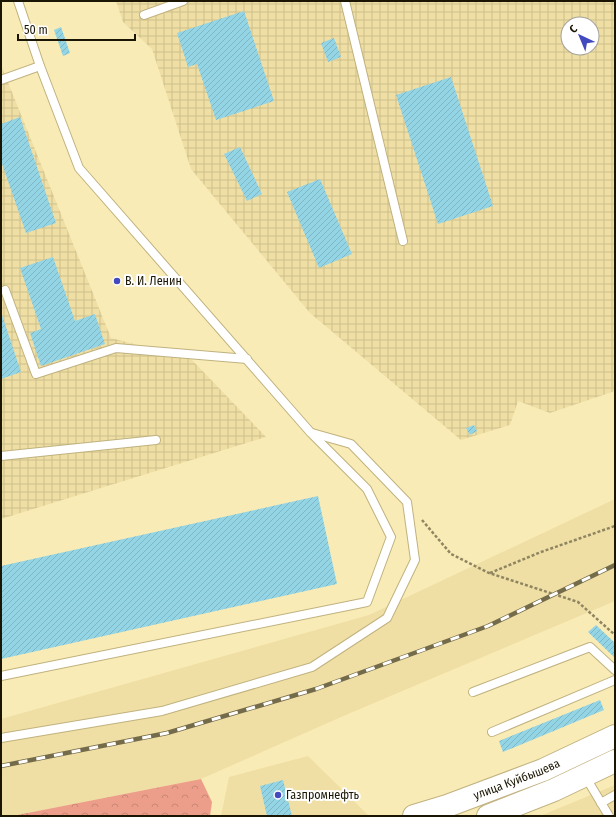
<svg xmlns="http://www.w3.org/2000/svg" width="616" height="817" font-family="'Fira Sans Condensed',sans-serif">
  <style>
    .built { fill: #f0dfa4 }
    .industrial { fill: url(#industrial-grid); fill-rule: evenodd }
    .forest { fill: url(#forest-crowns) }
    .building { fill: url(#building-hatch) }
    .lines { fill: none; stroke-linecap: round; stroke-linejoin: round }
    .lane-casing { stroke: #c0b27f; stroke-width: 10 }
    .secondary-casing { stroke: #c0b27f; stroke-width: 24 }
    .path { stroke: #8f8560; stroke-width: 2.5; stroke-dasharray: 3 2; stroke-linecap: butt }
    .lane { stroke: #fff; stroke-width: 8 }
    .secondary { stroke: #fff; stroke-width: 22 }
    .rail-casing { stroke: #746b4a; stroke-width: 4.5 }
    .rail { stroke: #fff; stroke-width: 3; stroke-dasharray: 9; stroke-linecap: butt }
    .poi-dot { fill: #4349be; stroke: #fff; stroke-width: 1.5 }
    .labels { text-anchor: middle; stroke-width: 4; stroke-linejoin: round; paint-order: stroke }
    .poi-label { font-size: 12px; fill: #1b1603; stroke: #fff; text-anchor: start }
    .street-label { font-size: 12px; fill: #1b1603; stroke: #fff }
  </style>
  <defs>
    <pattern id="industrial-grid" width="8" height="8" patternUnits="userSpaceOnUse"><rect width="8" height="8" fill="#f0dfa4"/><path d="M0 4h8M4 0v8" fill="none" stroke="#cdbf8c"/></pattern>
    <pattern id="forest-crowns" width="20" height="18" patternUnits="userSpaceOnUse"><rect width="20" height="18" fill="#ed9e8a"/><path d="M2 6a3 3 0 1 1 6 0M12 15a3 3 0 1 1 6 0" fill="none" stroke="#cb8775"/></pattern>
    <pattern id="building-hatch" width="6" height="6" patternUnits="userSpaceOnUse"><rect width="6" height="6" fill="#94d5e5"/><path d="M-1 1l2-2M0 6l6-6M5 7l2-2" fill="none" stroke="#7fb6c3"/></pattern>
  </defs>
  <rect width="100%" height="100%" fill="#f9ebb6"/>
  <g class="built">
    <path d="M615 499V601L348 714 201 779 12 816H1V719L369 615Z"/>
    <path d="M308 756 369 816H221L229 777Z"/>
    <path d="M615 785V816H540Z"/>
  </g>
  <g class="industrial">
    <path d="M116 1H615V391L550 413 518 401 510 425 461 440 310 313 191 169 152 49 123 22ZM568 24H592V48H568Z"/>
    <path d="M1 65 111 338 191 359 266 437 1 519Z"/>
  </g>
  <path class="forest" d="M201 779 212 802 210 816H12Z"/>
  <g class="building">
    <path d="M244 11 274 101 216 120 197 64 188 67 177 33Z"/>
    <path d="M61 27 70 53 63 56 54 30Z"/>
    <path d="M334 38 341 57 328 62 321 43Z"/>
    <path d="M451 77 493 206 438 224 396 95Z"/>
    <path d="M20 117 56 223 26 233 1 161V124Z"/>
    <path d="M240 147 262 194 247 201 224 154Z"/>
    <path d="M320 179 352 254 319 268 287 192Z"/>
    <path d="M53 257 75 321 95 314 105 344 41 366 30 333 41 329 20 268Z"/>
    <path d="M1 312 21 372 1 379Z"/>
    <path d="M474 425 477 431 470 435 466 428Z"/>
    <path d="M318 496 337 584 1 659V566Z"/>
    <path d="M596 625 615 643V658L588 632Z"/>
    <path d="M600 700 604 710 503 752 499 741Z"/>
    <path d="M283 780 292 816H267L260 786Z"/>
  </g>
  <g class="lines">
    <g class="lane-casing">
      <g id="lane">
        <path d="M345 1 403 241"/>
        <path d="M144 15 183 1"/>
        <path d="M1 80 40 66"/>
        <path d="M5 290 36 374 116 348 247 359"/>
        <path d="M1 456 156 440"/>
        <path d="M1 676 367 602 391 537 367 489 311 433 79 168 40 66 18 1"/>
        <path d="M473 692 590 647 615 670"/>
        <path d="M492 732 615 680"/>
        <path d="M1 738 162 711 312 667 387 618 415 560 407 502 351 444 312 433"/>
        <path d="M585 776 609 816"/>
        <path d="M601 803 615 795"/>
      </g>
    </g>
    <g class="secondary-casing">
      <g id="secondary">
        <path id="s1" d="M414 816 447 806 543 770 615 736"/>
        <path d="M488 816 554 790 615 761"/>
      </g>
    </g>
    <g class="path">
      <path d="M422 520 451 554 489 573 578 602 615 635"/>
      <path d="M490 573 541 552 615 526"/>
    </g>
    <use href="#lane" class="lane"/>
    <use href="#secondary" class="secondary"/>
    <g class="rail-casing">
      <path id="rail" d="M1 766 167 733 316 689 488 626 615 565"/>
    </g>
    <use href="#rail" class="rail"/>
  </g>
  <g class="poi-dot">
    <circle cx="117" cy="281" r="4"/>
    <circle cx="278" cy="795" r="4"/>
  </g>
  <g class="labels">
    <g class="poi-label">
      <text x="125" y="285">В. И. Ленин</text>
      <text x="286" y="799">Газпромнефть</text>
    </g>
    <g class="street-label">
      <text dy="4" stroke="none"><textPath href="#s1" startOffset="109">улица Куйбышева</textPath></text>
    </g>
  </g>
  <rect width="616" height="817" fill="none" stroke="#1b1603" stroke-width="4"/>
  <g transform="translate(580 36) rotate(316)"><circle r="19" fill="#ffffff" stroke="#a4a29a"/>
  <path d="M0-3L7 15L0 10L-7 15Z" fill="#4349be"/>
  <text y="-6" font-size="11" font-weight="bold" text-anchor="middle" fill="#1b1603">С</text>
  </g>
  <path d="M18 34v6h117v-6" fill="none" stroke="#1b1603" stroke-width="2"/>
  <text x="24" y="34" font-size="12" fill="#1b1603" stroke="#ffffff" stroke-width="3" paint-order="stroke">50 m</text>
</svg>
